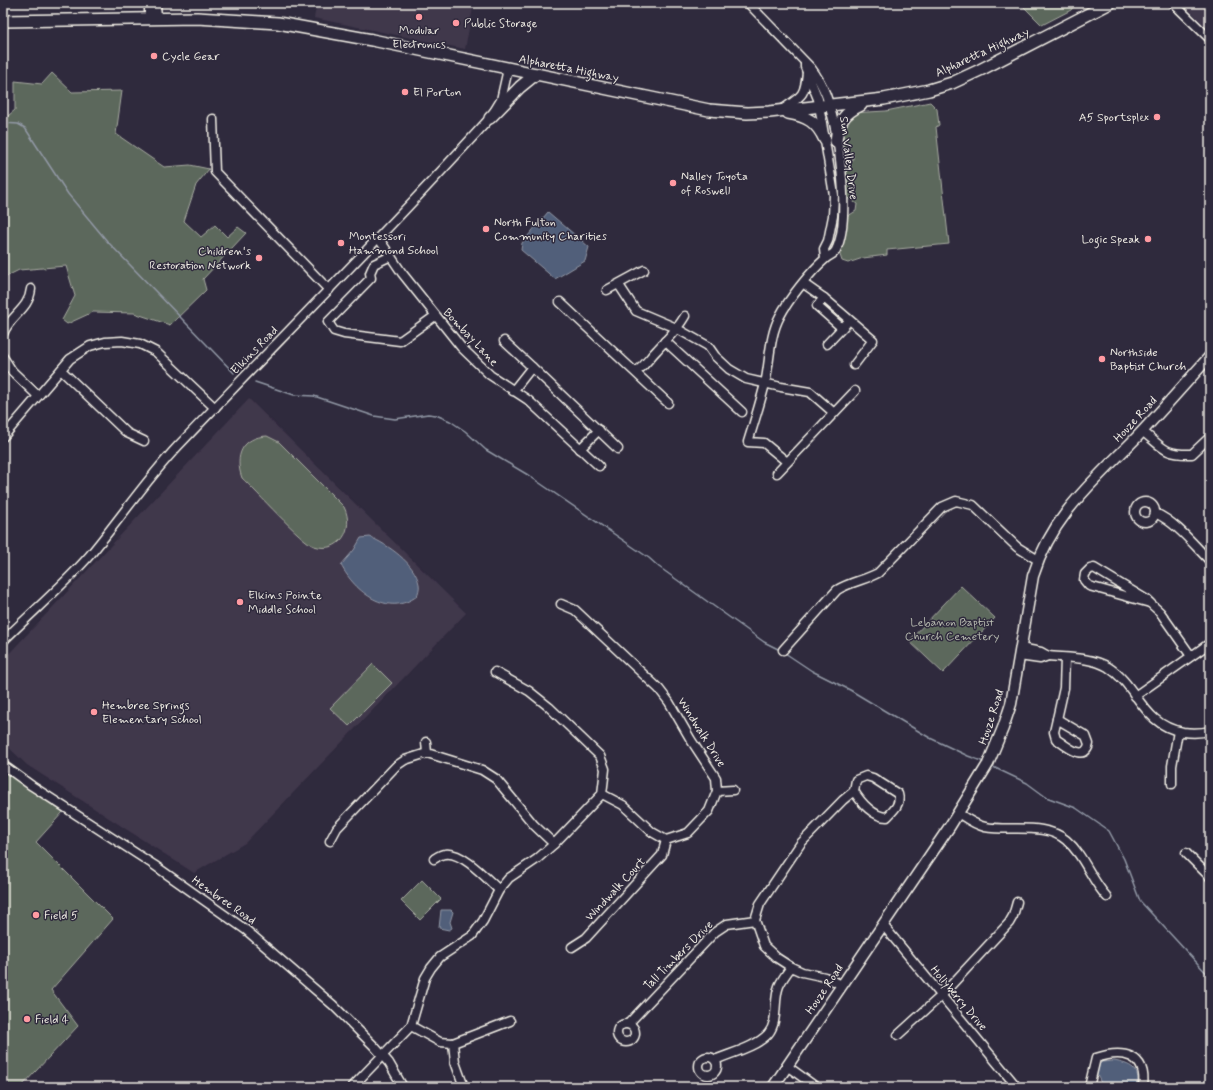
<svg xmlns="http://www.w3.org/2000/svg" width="1213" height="1090" font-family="Mynerve,sans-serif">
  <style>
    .built { fill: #41374c }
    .green { fill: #5c675b; stroke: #a8aca2 }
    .water { fill: #515e7a; stroke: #9299a6 }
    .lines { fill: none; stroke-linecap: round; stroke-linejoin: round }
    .stream { stroke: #9299a6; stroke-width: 1.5 }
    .minor-casing { stroke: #f4f1e8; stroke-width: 11 }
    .major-casing { stroke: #f4f1e8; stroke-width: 13 }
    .highway-casing { stroke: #f4f1e8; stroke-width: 14 }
    .minor { stroke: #2f2a3d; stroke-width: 8 }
    .major { stroke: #2f2a3d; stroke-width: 10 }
    .highway { stroke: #2f2a3d; stroke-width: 11 }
    .poi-dot { fill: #ff9aa2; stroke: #2f2a3d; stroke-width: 1.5 }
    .labels { text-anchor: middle; stroke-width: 3; stroke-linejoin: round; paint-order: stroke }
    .poi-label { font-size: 12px; fill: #f4f1e8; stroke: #2f2a3d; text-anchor: start }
    .street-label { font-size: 12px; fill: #f4f1e8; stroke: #2f2a3d }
    .park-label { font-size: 12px; fill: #b7bab0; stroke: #2f2a3d }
  </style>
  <rect width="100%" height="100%" fill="#2f2a3d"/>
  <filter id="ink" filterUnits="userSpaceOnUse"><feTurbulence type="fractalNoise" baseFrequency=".025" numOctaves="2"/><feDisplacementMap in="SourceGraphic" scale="8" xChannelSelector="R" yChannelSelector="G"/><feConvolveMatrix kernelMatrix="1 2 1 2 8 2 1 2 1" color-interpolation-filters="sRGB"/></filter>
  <g filter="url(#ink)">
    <g class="built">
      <path d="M317 3H474L465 49 314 18Z"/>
      <path d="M1182 3H1210V30L1184 5Z"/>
      <path d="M249 399 466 613 245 843 194 873 27 765 3 742V660Z"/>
    </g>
    <g class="green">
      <path d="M1020 3H1076L1071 10 1042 25Z"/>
      <path d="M52 73 72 92 122 91 116 134 164 167 190 165 209 169 196 185 184 221 201 237 215 225 227 237 238 227 246 233 203 279 206 290 170 325 134 313 93 312 67 324 62 320 75 296 66 266 19 270 3 278V120L15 110V81L42 84Z"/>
      <path d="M930 102 937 109 939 125 936 127 949 244 887 250V255L863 258 848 263 842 261 839 252 848 216 856 211 857 204 848 198C847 187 840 165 853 160V155L843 149 841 128 851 113 886 111Z"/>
      <path d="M267 436 279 442 344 507C355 529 340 554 314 546 302 542 255 490 242 478 234 456 242 437 267 436Z"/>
      <path d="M961 586 995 618 943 673 909 641Z"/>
      <path d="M373 664 392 683 349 726 330 708Z"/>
      <path d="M3 764 38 796 63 812 36 842 113 919 51 990 78 1026 21 1087H3Z"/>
      <path d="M422 880 441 899 420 920 401 901Z"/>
    </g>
    <g class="water">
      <path d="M548 212 589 247 585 261 555 279 521 250 522 243Z"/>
      <path d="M370 537C388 545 415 563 419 584 420 588 418 593 417 596 388 618 355 592 341 565L354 550 361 538Z"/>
      <path d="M441 910H451L453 912 450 922 452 928 449 930 439 928Z"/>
      <path d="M1114 1061C1130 1064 1141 1068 1137 1087H1103L1097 1075V1066L1102 1062Z"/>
    </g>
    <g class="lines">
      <g class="stream">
        <path d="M3 123 18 124 25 128 68 194 107 241 234 373"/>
        <path d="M255 382 294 395 314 396 374 416 395 419 428 414 436 415 450 421 465 431 486 450 528 475 649 558 659 567 764 642 780 650"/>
        <path d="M785 653 812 671 850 690 930 738 968 756 984 762"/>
        <path d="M991 766 1027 783 1046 797 1076 808 1109 831 1124 859 1140 901 1210 977"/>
      </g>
      <g class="minor-casing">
        <g id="minor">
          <path d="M156 3 157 18"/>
          <path d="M748 3 811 68C817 76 822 85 826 95 838 129 852 217 836 250 834 255 829 255 825 259 811 271 788 300 780 316 769 336 770 362 765 384 760 403 754 423 748 442L764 443 787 462"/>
          <path d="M1173 3 1210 39"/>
          <path d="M149 18V3"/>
          <path d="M805 63V67L818 99 834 195 833 216 828 241 824 249 825 258"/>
          <path d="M783 109C802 96 805 96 807 72"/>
          <path d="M213 119 215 172 329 290"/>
          <path d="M379 239 402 273 461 347 490 375 528 400 599 466"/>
          <path d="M391 256 374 264 370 273 371 278 328 322 334 331 344 334 400 341 435 316"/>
          <path d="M804 284 824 298 873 340 854 365"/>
          <path d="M619 285 636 311 674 327 708 346 715 356 729 369 746 379 781 387 810 392 834 413"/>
          <path d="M607 290 644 270"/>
          <path d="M824 298 817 306 842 328"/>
          <path d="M560 302 668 403"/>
          <path d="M3 334C10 315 29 310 31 289"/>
          <path d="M504 341 532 367 513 391"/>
          <path d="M665 341 742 412"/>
          <path d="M827 344 846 324"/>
          <path d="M3 357 12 371 38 396"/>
          <path d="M532 367 618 449"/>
          <path d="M61 370 127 433 144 441"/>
          <path d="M636 372C647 364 648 359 657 350 668 338 677 330 685 316"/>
          <path d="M1142 431C1163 447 1163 455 1192 454L1210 437"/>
          <path d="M3 437 70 359 90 346 105 342 122 341 140 344 156 352 215 408"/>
          <path d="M580 449 599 430"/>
          <path d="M777 473 855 391"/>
          <circle cx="1145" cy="512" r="10"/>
          <path d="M1155 513C1176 522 1194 545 1210 561"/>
          <path d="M1094 568 1147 600 1150 603 1089 586 1084 580 1085 574 1090 569Z"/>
          <path d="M1150 603 1160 612 1191 656"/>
          <path d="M561 604 575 610 659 689 669 702 691 740 716 778 717 791 709 811 688 833 666 840 652 832 623 805 602 794"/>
          <path d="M3 641C32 612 64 585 90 555 120 519 146 480 178 446 282 337 389 230 490 118L501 100 508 69"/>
          <path d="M1020 648 1041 652 1048 656C1068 658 1091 657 1108 667 1138 686 1142 725 1183 732 1192 733 1201 733 1210 731"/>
          <path d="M783 650 837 590C850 582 865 580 878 573L942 507 956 501 973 505 1017 547 1038 560"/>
          <path d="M1019 656 1040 659 1048 656"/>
          <path d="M1135 696 1210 643"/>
          <path d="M1057 719 1086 736 1089 744C1085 763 1065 745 1056 739L1054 732Z"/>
          <path d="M1057 719 1064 688 1065 658"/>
          <path d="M426 742 427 753"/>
          <path d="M3 765 32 786 154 865 246 930 333 1005 374 1046 389 1063 403 1087"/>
          <path d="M866 776 873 778 898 794C901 804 894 810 887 817 874 817 861 803 854 791L856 780Z"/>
          <path d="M1172 784V766L1178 731"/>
          <path d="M717 791 733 790"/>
          <path d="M958 813C967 819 975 825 985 827 1010 832 1045 822 1066 840 1084 855 1091 880 1107 897"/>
          <path d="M330 841 337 828 396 766 405 760 427 753 482 770 496 779 534 825 554 844"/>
          <path d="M1186 853 1210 877"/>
          <path d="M434 859C437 857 441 854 445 854 462 851 487 879 499 890"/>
          <path d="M883 925 1017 1087"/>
          <path d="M572 947 586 938 662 855 666 840"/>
          <path d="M842 985 825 977 802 972 791 967 777 958 764 946 755 920 760 904 801 843 843 800 854 791"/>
          <path d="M628 1024 715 932 727 924 755 920"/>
          <circle cx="626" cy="1033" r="9"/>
          <path d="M411 1026 440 1042 453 1043 510 1021"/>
          <path d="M898 1035 941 996 1009 923 1013 916 1017 902"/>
          <path d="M453 1043 455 1062 464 1087"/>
          <circle cx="708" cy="1066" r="9"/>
          <path d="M715 1060C731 1053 756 1047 768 1034 779 1021 773 1001 779 986 782 979 787 973 791 967"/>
          <path d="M787 1066 816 1087"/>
          <path d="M352 1087 411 1026 425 978 431 968 440 957 472 936 483 921 499 890 509 878 537 859 554 844 602 794 605 769 600 756 549 707 529 691 495 672"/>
          <path d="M1089 1087 1096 1058C1123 1049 1147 1054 1143 1087"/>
        </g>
      </g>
      <g class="major-casing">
        <path id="major" d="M773 1087 950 826 988 764 1003 728 1011 704 1033 576C1052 515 1094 481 1137 437 1162 410 1186 383 1210 356"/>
      </g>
      <g class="highway-casing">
        <g id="highway">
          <path d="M3 21 197 18 278 23 372 40 709 110 747 113 769 112 884 99 929 90 952 83 980 70 1110 3"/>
          <path d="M788 113C807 116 817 122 825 140"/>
          <path d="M490 118 520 87 536 74"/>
          <path d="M836 141C838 122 844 113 861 105"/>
        </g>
      </g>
      <use href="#minor" class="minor"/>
      <use href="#major" class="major"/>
      <use href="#highway" class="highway"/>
    </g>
  </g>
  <g class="poi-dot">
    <circle cx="419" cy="17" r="4"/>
    <circle cx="456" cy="23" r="4"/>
    <circle cx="154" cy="56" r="4"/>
    <circle cx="405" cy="92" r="4"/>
    <circle cx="1157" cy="117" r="4"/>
    <circle cx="673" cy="183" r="4"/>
    <circle cx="486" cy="229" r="4"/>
    <circle cx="1148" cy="239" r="4"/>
    <circle cx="341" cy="243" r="4"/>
    <circle cx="259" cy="258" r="4"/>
    <circle cx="1102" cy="359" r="4"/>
    <circle cx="240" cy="602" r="4"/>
    <circle cx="94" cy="712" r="4"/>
    <circle cx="36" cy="915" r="4"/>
    <circle cx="27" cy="1019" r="4"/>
  </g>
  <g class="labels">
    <g class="poi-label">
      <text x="464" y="27">Public Storage</text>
      <text x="419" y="34" text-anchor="middle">Modular<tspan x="419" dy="14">Electronics</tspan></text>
      <text x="162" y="60">Cycle Gear</text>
      <text x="413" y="96">El Porton</text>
      <text x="1149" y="121" text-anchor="end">A5 Sportsplex</text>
      <text x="681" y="180">Nalley Toyota<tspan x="681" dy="14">of Roswell</tspan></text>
      <text x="494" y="226">North Fulton<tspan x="494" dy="14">Community Charities</tspan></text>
      <text x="349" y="240">Montessori<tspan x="349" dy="14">Hammond School</tspan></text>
      <text x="1140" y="243" text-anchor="end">Logic Speak</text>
      <text x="251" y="255" text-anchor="end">Children's<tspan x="251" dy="14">Restoration Network</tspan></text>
      <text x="1110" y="356">Northside<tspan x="1110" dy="14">Baptist Church</tspan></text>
      <text x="248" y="599">Elkins Pointe<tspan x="248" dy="14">Middle School</tspan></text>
      <text x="102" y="709">Hembree Springs<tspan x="102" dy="14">Elementary School</tspan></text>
      <text x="44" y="919">Field 5</text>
      <text x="35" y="1023">Field 4</text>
    </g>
    <g class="street-label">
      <text transform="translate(982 52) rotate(-25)" y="4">Alpharetta Highway</text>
      <text transform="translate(569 68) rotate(11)" y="4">Alpharetta Highway</text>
      <text transform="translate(849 158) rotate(83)" y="4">Sun Valley Drive</text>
      <text transform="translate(471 337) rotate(47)" y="4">Bombay Lane</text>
      <text transform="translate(254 350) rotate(-46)" y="4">Elkins Road</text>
      <text transform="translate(1135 419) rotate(-47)" y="4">Houze Road</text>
      <text transform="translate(991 717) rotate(-72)" y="4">Houze Road</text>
      <text transform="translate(702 732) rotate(58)" y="4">Windwalk Drive</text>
      <text transform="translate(615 889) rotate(-47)" y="4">Windwalk Court</text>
      <text transform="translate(224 900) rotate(35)" y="4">Hembree Road</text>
      <text transform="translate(678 955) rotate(-45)" y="4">Tall Timbers Drive</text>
      <text transform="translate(824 989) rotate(-56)" y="4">Houze Road</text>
      <text transform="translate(959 998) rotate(50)" y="4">Hollyberry Drive</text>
    </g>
    <g class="park-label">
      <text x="952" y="626">Lebanon Baptist<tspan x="952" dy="14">Church Cemetery</tspan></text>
    </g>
  </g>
  <rect width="1213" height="1090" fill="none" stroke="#2f2a3d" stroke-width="16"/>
  <rect x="8" y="8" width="1197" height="1074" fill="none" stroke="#f4f1e8" stroke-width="1.5" filter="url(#ink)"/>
</svg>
